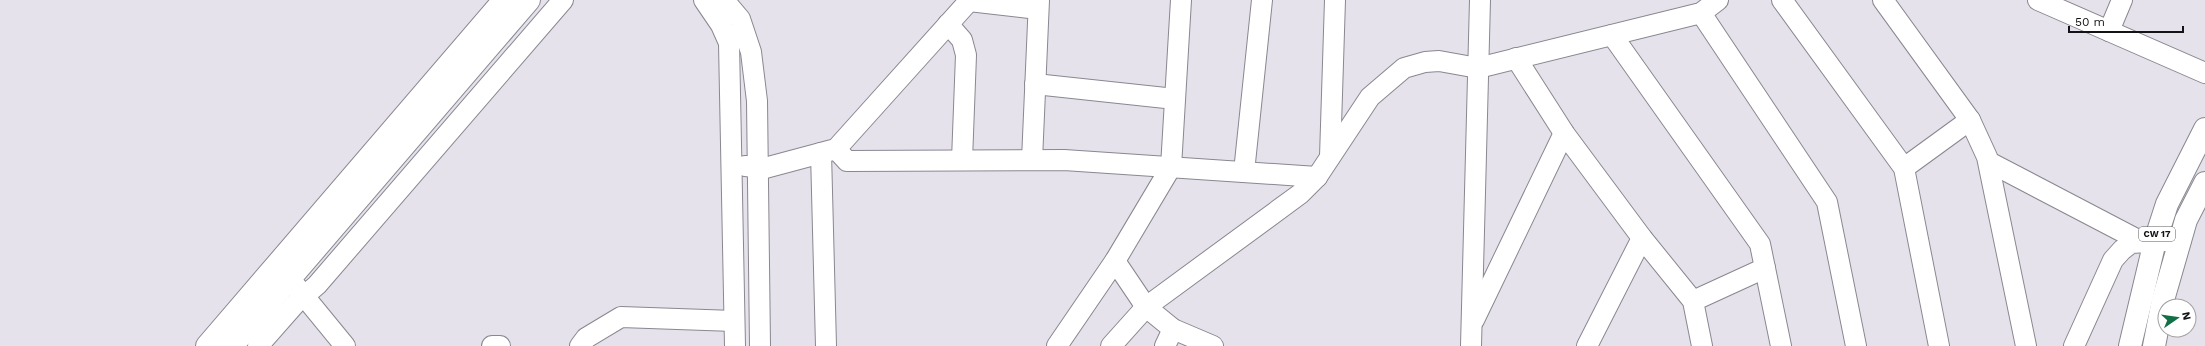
<svg xmlns="http://www.w3.org/2000/svg" width="2205" height="346" font-family="'Work Sans',sans-serif">
  <style>
    .lines { fill: none; stroke-linecap: round; stroke-linejoin: round }
    .minor-casing { stroke: #8a8790; stroke-width: 22 }
    .major-casing { stroke: #8a8790; stroke-width: 24 }
    .minor { stroke: #fff; stroke-width: 20 }
    .major { stroke: #fff; stroke-width: 22 }
    .labels { text-anchor: middle; stroke-width: 3.5; stroke-linejoin: round; paint-order: stroke }
    .shield { fill: #fff; stroke: #5a595b; stroke-width: 1 }
    .shield-label { font-size: 9px; font-weight: bold; fill: #131215 }
  </style>
  <rect width="100%" height="100%" fill="#e5e2eb"/>
  <g class="lines">
    <g class="minor-casing">
      <g id="minor">
        <path d="M704 0 721 25 729 43 735 346"/>
        <path d="M724 0 740 19 751 52 757 101 760 346"/>
        <path d="M1782 0 1904 168 1939 346"/>
        <path d="M1883 0 1970 120 1987 157 2026 346"/>
        <path d="M2038 0 2205 73"/>
        <path d="M969 1 1038 9"/>
        <path d="M1701 13 1827 202 1856 346"/>
        <path d="M948 24 962 40 966 55 962 160"/>
        <path d="M2109 31 2122 0"/>
        <path d="M1612 35 1760 244 1781 346"/>
        <path d="M1516 58 1564 133 1642 238 1693 301 1702 346"/>
        <path d="M1035 84 1175 99"/>
        <path d="M836 149 847 161 1064 160 1317 177"/>
        <path d="M821 153 826 346"/>
        <path d="M1330 157 1335 0"/>
        <path d="M1032 160 1039 0"/>
        <path d="M1989 162 2144 243"/>
        <path d="M745 166 765 168 836 149 970 0"/>
        <path d="M1904 168 1970 120"/>
        <path d="M1244 172 1262 0"/>
        <path d="M1115 261 1146 307 1173 329 1213 346"/>
        <path d="M295 285 345 346"/>
        <path d="M1693 301 1765 268"/>
        <path d="M1474 320 1564 133"/>
        <path d="M258 346 296 303 317 285 563 0"/>
        <path d="M492 346H500"/>
        <path d="M580 346 586 338 621 317 734 321"/>
        <path d="M1057 346 1115 261 1171 167 1181 0"/>
        <path d="M1111 346 1146 307 1300 194 1317 177 1370 97 1404 68 1425 62 1439 61 1478 68 1701 13 1718 0"/>
        <path d="M1165 346 1173 329"/>
        <path d="M1471 346 1480 0"/>
        <path d="M1587 346 1642 238"/>
        <path d="M2074 346 2113 260 2122 250 2131 243 2181 240"/>
      </g>
    </g>
    <g class="major-casing">
      <g id="major">
        <path d="M207 346 504 0"/>
        <path d="M232 346 529 0"/>
        <path d="M2130 346 2155 241 2167 204 2205 129"/>
        <path d="M2154 346 2163 300 2186 220 2205 183"/>
      </g>
    </g>
    <use href="#minor" class="minor"/>
    <use href="#major" class="major"/>
  </g>
  <g class="labels">
    <rect class="shield" x="2139" y="227" width="36" height="14" rx="3"/>
    <g class="shield-label">
      <text x="2157" y="237">CW 17</text>
    </g>
  </g>
  <g transform="translate(2177 318) rotate(77)"><circle r="19" fill="#ffffff" stroke="#a1a0a1"/>
  <path d="M0-3L7 15L0 10L-7 15Z" fill="#117045"/>
  <text y="-6" font-size="11" font-weight="bold" text-anchor="middle" fill="#131215">N</text>
  </g>
  <path d="M2069 26v6h114v-6" fill="none" stroke="#131215" stroke-width="2"/>
  <text x="2075" y="26" font-size="12" fill="#131215" stroke="#ffffff" stroke-width="3" paint-order="stroke">50 m</text>
</svg>
